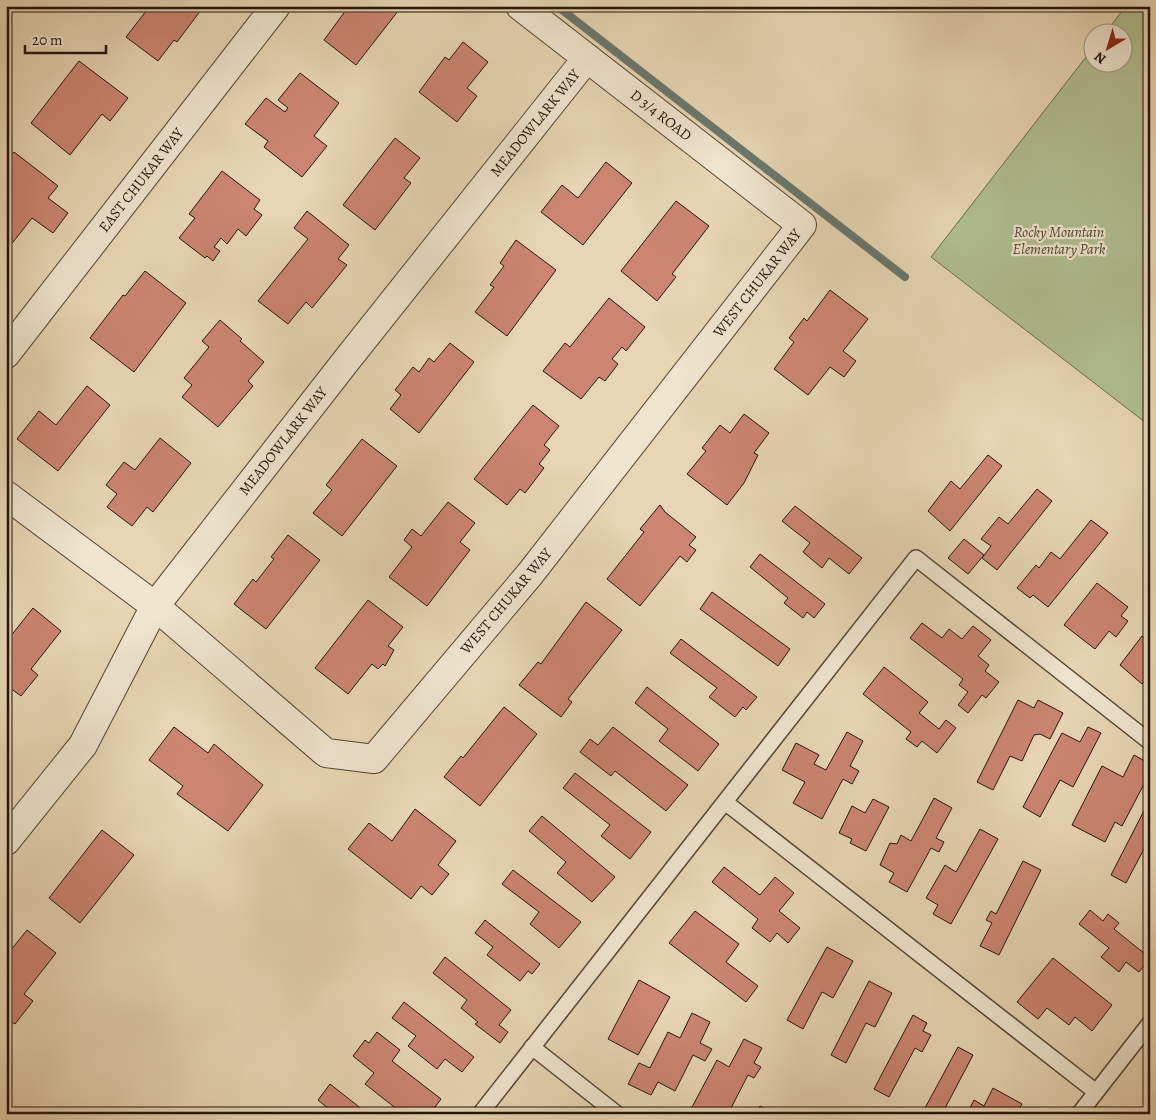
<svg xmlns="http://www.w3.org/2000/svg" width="1156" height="1120" font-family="Alegreya,serif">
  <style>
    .green { fill: #b0be91; stroke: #6a694e }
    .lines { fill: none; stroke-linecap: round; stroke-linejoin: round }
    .stream { stroke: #69776c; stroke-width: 8 }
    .building { fill: #cb8571; stroke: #23140a }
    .lane-casing { stroke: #544434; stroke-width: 18 }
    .street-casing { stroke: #544434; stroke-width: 30 }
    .lane { stroke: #efe4ce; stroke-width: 15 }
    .street { stroke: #efe4ce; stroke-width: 28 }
    .labels { text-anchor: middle; stroke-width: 4.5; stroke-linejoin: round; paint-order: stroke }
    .street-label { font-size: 15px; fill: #23140a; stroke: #efe4ce }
    .park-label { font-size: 15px; font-style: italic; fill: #4d4732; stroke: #efe4ce }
  </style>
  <rect width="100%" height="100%" fill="#e7d5b3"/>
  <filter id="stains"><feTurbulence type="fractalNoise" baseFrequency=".004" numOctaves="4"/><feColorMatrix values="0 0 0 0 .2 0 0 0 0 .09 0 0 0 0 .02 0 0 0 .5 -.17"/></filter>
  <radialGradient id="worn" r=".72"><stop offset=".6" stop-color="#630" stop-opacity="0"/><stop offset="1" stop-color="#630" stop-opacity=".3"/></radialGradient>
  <path class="green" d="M1126 6H1150V426L931 257 1093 48 1094 62H1124V32H1106Z"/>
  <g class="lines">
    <path class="stream" d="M557 6 905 277"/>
  </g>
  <g class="building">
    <path d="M150 6H204L177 42 174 40 158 61 126 37Z"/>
    <path d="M349 6H402L356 65 324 40Z"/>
    <path d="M463 42 488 62 467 88 477 96 457 122 419 92 445 57 449 60Z"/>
    <path d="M79 61 128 98 110 121 102 114 70 155 31 123Z"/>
    <path d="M300 73 339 103 314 136 327 146 302 177 264 147 268 141 245 124 266 98 285 112 288 108 278 100Z"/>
    <path d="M395 138 420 158 404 178 411 183 375 230 343 205Z"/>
    <path d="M14 152 58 186 48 198 68 213 53 233 32 218 6 251V162Z"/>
    <path d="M606 162 632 183 583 245 541 212 562 185 578 198Z"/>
    <path d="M222 171 260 200 254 209 262 215 246 236 238 229 227 244 221 238 214 247 220 251 213 261 207 256 205 258 179 238 195 218 189 214Z"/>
    <path d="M676 201 709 226 672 274 676 277 657 301 621 271Z"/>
    <path d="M307 211 349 245 338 259 347 265 312 308 306 302 288 324 258 301 308 239 294 228Z"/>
    <path d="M516 240 556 270 507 336 475 312 494 287 490 285 504 266 500 263Z"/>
    <path d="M145 271 186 303 134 372 90 338 123 295 125 296Z"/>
    <path d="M830 290 868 319 843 351 856 361 844 377 830 367 808 395 774 369 794 342 789 338 804 318 807 321Z"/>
    <path d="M609 298 645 327 626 351 622 347 612 359 618 364 605 381 599 377 581 399 543 371 565 343 570 347Z"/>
    <path d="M220 320 242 339 240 341 264 362 248 381 253 386 218 427 182 397 192 385 184 378 209 347 202 341Z"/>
    <path d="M450 343 474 362 419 433 390 409 401 395 395 390 413 367 419 372 429 358 434 362Z"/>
    <path d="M87 386 110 405 58 471 17 439 39 411 56 425Z"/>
    <path d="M533 405 559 426 544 445 550 450 539 464 544 468 525 493 520 489 507 505 474 479Z"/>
    <path d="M744 414 769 433 754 453 758 455 744 483 727 505 687 474 706 451 702 448 720 425 730 433Z"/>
    <path d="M160 438 191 463 153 512 147 507 132 526 107 507 117 494 106 485 124 462 135 470Z"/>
    <path d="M362 439 397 466 342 536 313 513 332 490 326 485Z"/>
    <path d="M988 455 1002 466 950 531 928 511 951 481 960 489Z"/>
    <path d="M1037 489 1052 501 997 570 982 558 991 546 981 539 999 517 1008 524Z"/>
    <path d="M448 502 475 523 460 542 470 550 427 606 389 577 412 547 404 540 412 529 421 536Z"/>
    <path d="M660 505 665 512 696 537 689 545 696 550 687 562 680 556 640 606 607 579 644 532 640 529Z"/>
    <path d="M795 506 862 558 849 574 829 558 822 568 803 552 810 543 782 521Z"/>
    <path d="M1091 520 1108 533 1048 607 1033 595 1030 598 1017 588 1036 565 1039 568 1051 552 1060 559Z"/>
    <path d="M288 535 320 560 266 629 234 604 253 579 256 582 274 559 271 557Z"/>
    <path d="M964 539 984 555 968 574 948 558Z"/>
    <path d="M760 554 825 604 814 618 807 612 803 618 784 603 788 598 750 567Z"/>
    <path d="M1097 583 1128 607 1121 616 1128 621 1116 637 1109 631 1095 649 1064 625Z"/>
    <path d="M712 592 790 649 778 666 700 609Z"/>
    <path d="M368 600 403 627 388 646 394 650 385 666 383 664 378 669 372 664 348 694 315 668Z"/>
    <path d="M586 602 622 630 568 699 572 702 561 717 519 685 538 662 541 664Z"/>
    <path d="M33 608 61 631 31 669 38 675 21 696 6 685V642Z"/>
    <path d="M922 623 942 638 949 629 962 639 973 626 991 640 978 656 989 665 985 671 999 682 986 698 982 695 968 713 958 705 968 692 959 685 963 679 910 638Z"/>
    <path d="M1142 636 1150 642V674L1142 684 1120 665Z"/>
    <path d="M681 639 757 697 746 710 743 707 735 717 709 697 717 688 670 653Z"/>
    <path d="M884 667 928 702 919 713 939 729 946 720 956 728 937 753 922 741 917 747 906 739 911 732 863 694Z"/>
    <path d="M647 687 719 744 698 771 659 741 668 729 635 703Z"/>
    <path d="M1018 700 1034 708 1038 700 1063 713 1050 739 1040 734 1034 735 1022 761 1010 756 993 790 977 782Z"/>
    <path d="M504 707 537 734 480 806 444 777 461 756 463 758Z"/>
    <path d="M174 727 208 753 214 744 263 785 228 831 177 794 183 786 149 760Z"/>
    <path d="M613 727 688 785 666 811 615 771 611 776 580 752 590 739 598 745Z"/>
    <path d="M1088 727 1101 733 1073 787 1060 780 1040 817 1023 807 1062 733 1080 742Z"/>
    <path d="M847 732 863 741 850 766 859 771 852 784 843 779 822 819 793 803 805 782 782 770 796 743 819 755 814 764 826 770Z"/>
    <path d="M1134 755 1150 764V780L1146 788 1143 786 1122 826 1115 822 1105 842 1072 825 1102 766 1123 777Z"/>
    <path d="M575 773 651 832 630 859 601 836 610 825 563 788Z"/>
    <path d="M934 798 952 808 936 838 944 842 939 852 931 848 907 892 889 882 894 873 880 865 890 843 897 844 901 835 911 841Z"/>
    <path d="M873 799 889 807 866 851 850 843 852 839 839 833 852 806 865 813Z"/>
    <path d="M1149 801 1150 852 1144 849 1126 883 1111 875Z"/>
    <path d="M415 809 456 841 438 865 449 874 432 895 421 886 411 899 348 849 369 823 392 841Z"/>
    <path d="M542 816 615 877 592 902 557 873 566 862 529 831Z"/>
    <path d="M980 829 998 839 951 924 933 914 938 905 926 898 945 865 956 872Z"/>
    <path d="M102 830 134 855 80 923 49 898Z"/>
    <path d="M1023 861 1041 870 999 955 980 946 992 923 986 920 991 911 996 914Z"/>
    <path d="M724 867 760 895 775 877 794 893 779 911 800 928 788 943 777 933 770 942 752 928 758 919 712 882Z"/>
    <path d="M513 870 581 922 559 948 530 924 539 912 502 884Z"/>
    <path d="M1090 910 1103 921 1108 914 1119 923 1114 929 1150 958 1139 972 1126 962 1119 972 1101 957 1109 948 1079 924Z"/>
    <path d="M695 911 739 944 726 962 758 986 746 1002 669 943Z"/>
    <path d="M485 920 540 964 532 974 528 971 520 981 487 955 493 947 475 933Z"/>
    <path d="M27 930 56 953 24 994 33 1001 15 1024 6 1019V956Z"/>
    <path d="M827 947 853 961 833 998 822 992 803 1029 787 1020Z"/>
    <path d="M445 957 511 1010 499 1025 508 1032 500 1043 475 1024 478 1022 461 1008 467 1000 433 973Z"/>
    <path d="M1053 958 1112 1005 1092 1031 1075 1017 1069 1025 1047 1008 1038 1019 1017 1002Z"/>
    <path d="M639 980 670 997 638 1055 608 1039Z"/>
    <path d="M869 981 892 993 875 1027 866 1023 846 1063 831 1055Z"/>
    <path d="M404 1002 474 1057 462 1072 445 1059 437 1069 408 1046 416 1036 392 1018Z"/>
    <path d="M692 1013 710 1022 700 1043 712 1049 705 1061 693 1055 675 1091 658 1082 651 1095 628 1084 639 1063 650 1068 668 1032 680 1038Z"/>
    <path d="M913 1015 927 1023 923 1031 931 1035 922 1052 915 1048 889 1097 874 1089Z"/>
    <path d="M377 1032 400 1050 392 1061 441 1099 430 1114H403L365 1084 374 1073 353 1056 365 1040 369 1043Z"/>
    <path d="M744 1039 762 1048 754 1063 761 1067 754 1078 748 1075 728 1114H700L691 1109 717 1060 729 1067Z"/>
    <path d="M958 1047 973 1055 942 1114H935L925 1108Z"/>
    <path d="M330 1084 368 1114H335L318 1100Z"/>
    <path d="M993 1088 1022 1104 1016 1114H967L974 1100 984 1106Z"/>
    <path d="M760 1106 775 1114H756Z"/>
  </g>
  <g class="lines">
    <g class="lane-casing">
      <g id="lane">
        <path d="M725 802 1096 1092"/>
        <path d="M532 1047 617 1114"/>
        <path d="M480 1114 916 558 1150 742"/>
        <path d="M1079 1114 1150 1023"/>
      </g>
    </g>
    <g class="street-casing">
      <g id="street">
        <path d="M6 354 276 6"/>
        <path d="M6 495 155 606 326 753 374 759 530 574 802 225 520 6"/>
        <path d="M6 841 83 745 155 606 346 361 587 58"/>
      </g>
    </g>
    <use href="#lane" class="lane"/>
    <use href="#street" class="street"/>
  </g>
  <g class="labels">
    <g class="street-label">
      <text transform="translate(661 115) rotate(38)" y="5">D 3/4 ROAD</text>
      <text transform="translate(535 123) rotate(-51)" y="5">MEADOWLARK WAY</text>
      <text transform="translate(141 180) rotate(-52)" y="5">EAST CHUKAR WAY</text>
      <text transform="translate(757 283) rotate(-52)" y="5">WEST CHUKAR WAY</text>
      <text transform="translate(283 441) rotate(-52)" y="5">MEADOWLARK WAY</text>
      <text transform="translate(506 601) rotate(-50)" y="5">WEST CHUKAR WAY</text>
    </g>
    <g class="park-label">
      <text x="1059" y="237">Rocky Mountain<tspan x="1059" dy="17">Elementary Park</tspan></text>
    </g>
  </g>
  <rect width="1156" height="1120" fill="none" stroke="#e7d5b3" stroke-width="25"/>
  <rect x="8" y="8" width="1141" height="1105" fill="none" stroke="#23140a" stroke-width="2.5"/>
  <rect x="12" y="12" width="1131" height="1095" fill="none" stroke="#23140a"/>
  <g transform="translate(1108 48) rotate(218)"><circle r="24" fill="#efe4ce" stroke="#9d9180"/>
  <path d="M0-4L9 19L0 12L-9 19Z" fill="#8f2418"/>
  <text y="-8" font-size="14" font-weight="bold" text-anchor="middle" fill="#23140a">N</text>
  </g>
  <path d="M25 45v8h81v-8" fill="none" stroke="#23140a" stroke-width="2.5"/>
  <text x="32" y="45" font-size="15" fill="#23140a" stroke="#efe4ce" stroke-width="4" paint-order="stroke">20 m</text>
  <rect width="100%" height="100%" filter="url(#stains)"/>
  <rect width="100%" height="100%" fill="url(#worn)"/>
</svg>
